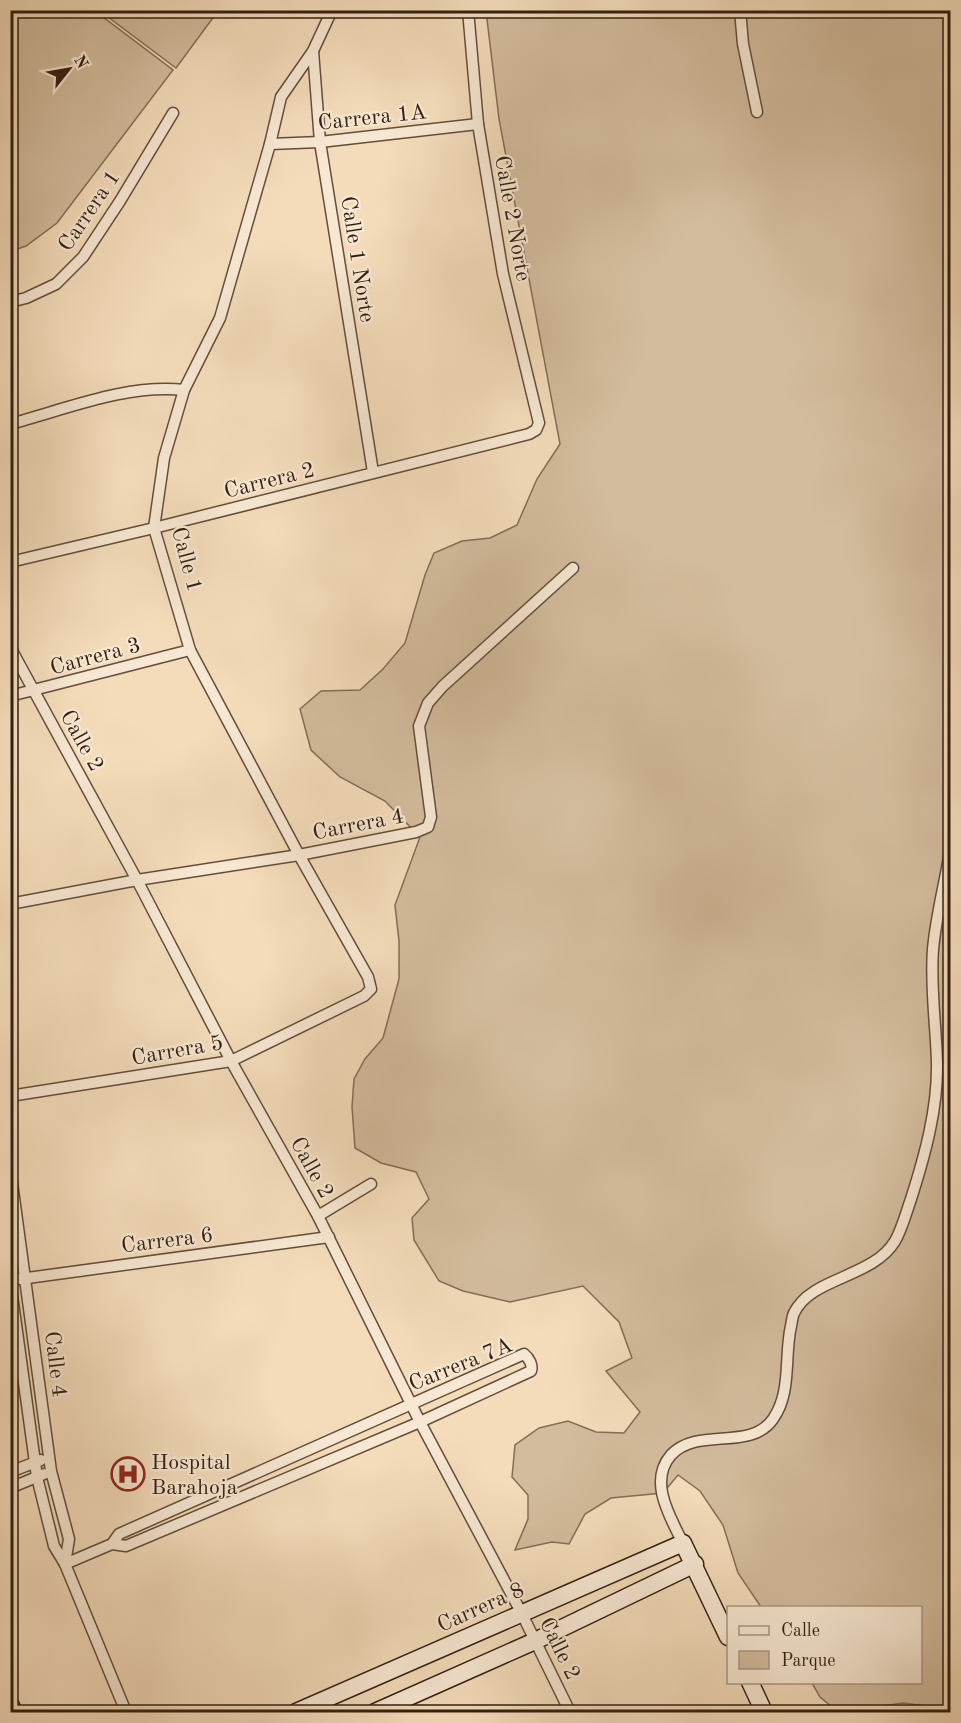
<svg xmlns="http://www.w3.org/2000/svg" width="961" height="1723" font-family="'Old Standard TT',serif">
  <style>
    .green { fill: #d3bc9e; stroke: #826e57; stroke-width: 1.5 }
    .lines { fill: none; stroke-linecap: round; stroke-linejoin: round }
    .street-casing { stroke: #624e3b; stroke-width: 13 }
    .secondary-casing { stroke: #321f10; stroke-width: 19 }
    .street { stroke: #f8e8d3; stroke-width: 10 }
    .secondary { stroke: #f8e8d3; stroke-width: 16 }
    .labels { text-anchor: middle; stroke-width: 4.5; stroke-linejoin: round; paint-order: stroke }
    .street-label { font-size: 22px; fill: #321f10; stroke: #f8e8d3 }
    .poi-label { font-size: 22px; fill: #321f10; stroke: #f8e8d3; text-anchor: start }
  </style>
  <rect width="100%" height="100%" fill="#f4dcbb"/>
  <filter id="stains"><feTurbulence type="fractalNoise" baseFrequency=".00333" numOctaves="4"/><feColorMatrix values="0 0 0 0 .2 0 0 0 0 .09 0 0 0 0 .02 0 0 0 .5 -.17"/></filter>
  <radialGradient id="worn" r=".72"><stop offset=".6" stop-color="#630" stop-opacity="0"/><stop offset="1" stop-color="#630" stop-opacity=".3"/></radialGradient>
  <g class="green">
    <path d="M11 10 95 11 173 70 57 223 26 246 11 251Z"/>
    <path d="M100 11H218L176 68Z"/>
    <path d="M486 11H950V1712H938L934 1707 903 1703 838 1712 820 1697 812 1683 920 1682V1608L761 1607 738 1573 723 1525 700 1491 678 1475 663 1493 611 1498 585 1514 569 1544 552 1542 515 1550 528 1519V1495L512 1477 515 1445 539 1428 568 1421 596 1432 624 1433 640 1412 606 1371 632 1358 619 1322 583 1286 510 1302 463 1291 439 1281 414 1240 412 1218 429 1199 416 1172 381 1163 355 1148 352 1107 354 1079 365 1059 383 1038 399 979V941L395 905 420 837 385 801 340 777 311 750 300 709 321 691 360 690 383 669 405 643 425 575 434 553 462 541 490 538 517 525 537 479 560 444 499 119Z"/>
  </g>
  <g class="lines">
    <g class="street-casing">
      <g id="street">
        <path d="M740 10 743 44 757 112"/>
        <path d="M313 51 320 142 373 472"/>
        <path d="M270 144 320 142 478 124"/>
        <path d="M10 302 26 298 56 284 83 257 120 201 173 113"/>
        <path d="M10 424C67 409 125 384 184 390"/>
        <path d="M10 562 154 528 529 434 536 430 539 423 503 274 478 124 468 10"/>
        <path d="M10 647 137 880 231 1061 318 1216 420 1422 521 1612 570 1712"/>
        <path d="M10 696 190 650"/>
        <path d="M10 904 137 880 299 855 416 832 428 827 431 817 419 726 428 703 443 686 573 568"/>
        <path d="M10 1096 231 1061 364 996 371 989 368 977 299 855 190 650 154 528 164 458 184 390 220 318 270 144 281 97 313 51 332 10"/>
        <path d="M10 1168 51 1471 69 1539 65 1564"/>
        <path d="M318 1216 371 1184"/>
        <path d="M20 1279 329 1237"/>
        <path d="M10 1281 37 1477 54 1546 65 1564 126 1712"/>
        <path d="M10 1472 41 1460"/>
        <path d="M10 1488 44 1474"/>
        <path d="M683 1543C670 1517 648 1481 671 1455 698 1426 750 1452 773 1419 792 1392 784 1356 791 1326 792 1322 792 1317 794 1313 811 1277 873 1278 895 1241 902 1229 906 1213 911 1199 925 1155 938 1108 937 1062 936 1025 930 986 933 949 936 916 945 883 950 851"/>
        <path d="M65 1564 112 1544 126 1546 420 1422 531 1371C533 1365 529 1358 524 1354L119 1534 112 1544"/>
      </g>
    </g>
    <g class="secondary-casing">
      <g id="secondary">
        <path d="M750 1682 764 1712"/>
        <path d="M10 1704 14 1712"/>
        <path d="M296 1712 683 1543 728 1637"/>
        <path d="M375 1712 535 1641 695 1564"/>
      </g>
    </g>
    <use href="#street" class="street"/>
    <use href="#secondary" class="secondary"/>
  </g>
  <defs>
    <g id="hospital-ring" transform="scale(1.725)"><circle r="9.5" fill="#f8e8d3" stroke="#8f2418" stroke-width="1.5"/><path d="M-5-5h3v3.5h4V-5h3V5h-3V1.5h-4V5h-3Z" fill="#8f2418"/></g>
  </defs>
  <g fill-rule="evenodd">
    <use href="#hospital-ring" x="128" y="1474"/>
  </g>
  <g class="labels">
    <g class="street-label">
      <text transform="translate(372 116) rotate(-6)" y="8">Carrera 1A</text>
      <text transform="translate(88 210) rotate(-56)" y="8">Carrera 1</text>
      <text transform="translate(514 218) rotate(80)" y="8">Calle 2 Norte</text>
      <text transform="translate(359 259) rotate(81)" y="8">Calle 1 Norte</text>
      <text transform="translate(269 479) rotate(-14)" y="8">Carrera 2</text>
      <text transform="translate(188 559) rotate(75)" y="8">Calle 1</text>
      <text transform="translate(95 655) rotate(-15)" y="8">Carrera 3</text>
      <text transform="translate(83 740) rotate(61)" y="8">Calle 2</text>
      <text transform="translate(358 823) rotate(-11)" y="8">Carrera 4</text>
      <text transform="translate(177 1049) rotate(-10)" y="8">Carrera 5</text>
      <text transform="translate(313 1167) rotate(61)" y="8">Calle 2</text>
      <text transform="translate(167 1239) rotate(-7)" y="8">Carrera 6</text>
      <text transform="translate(460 1363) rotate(-22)" y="8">Carrera 7A</text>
      <text transform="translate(57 1364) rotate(83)" y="8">Calle 4</text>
      <text transform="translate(480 1606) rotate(-24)" y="8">Carrera 8</text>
      <text transform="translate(561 1648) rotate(64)" y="8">Calle 2</text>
    </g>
    <g class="poi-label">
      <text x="151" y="1469">Hospital<tspan x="151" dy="25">Barahoja</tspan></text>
    </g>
  </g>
  <rect width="961" height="1723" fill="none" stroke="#f4dcbb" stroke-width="36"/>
  <rect x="12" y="12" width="937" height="1699" fill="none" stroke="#321f10" stroke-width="3"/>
  <rect x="18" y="18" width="925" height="1687" fill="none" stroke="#321f10" stroke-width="1.5"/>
  <rect x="727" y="1606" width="195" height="78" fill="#f8e8d3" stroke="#a99885" stroke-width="1.5"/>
  <rect x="739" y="1626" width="30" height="9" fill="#f8e8d3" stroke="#a99885" stroke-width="1.5"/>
  <text x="781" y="1636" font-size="18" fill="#321f10">Calle</text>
  <rect x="739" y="1651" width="30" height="18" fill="#d3bc9e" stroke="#a99885" stroke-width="1.5"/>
  <text x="781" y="1666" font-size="18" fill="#321f10">Parque</text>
  <g transform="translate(69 69) rotate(59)" stroke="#f8e8d3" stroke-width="4.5" paint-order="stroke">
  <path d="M0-4.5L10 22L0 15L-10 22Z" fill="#321f10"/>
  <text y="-9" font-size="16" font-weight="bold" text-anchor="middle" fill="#321f10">N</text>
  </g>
  <rect width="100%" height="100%" filter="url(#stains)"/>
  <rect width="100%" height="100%" fill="url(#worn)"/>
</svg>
